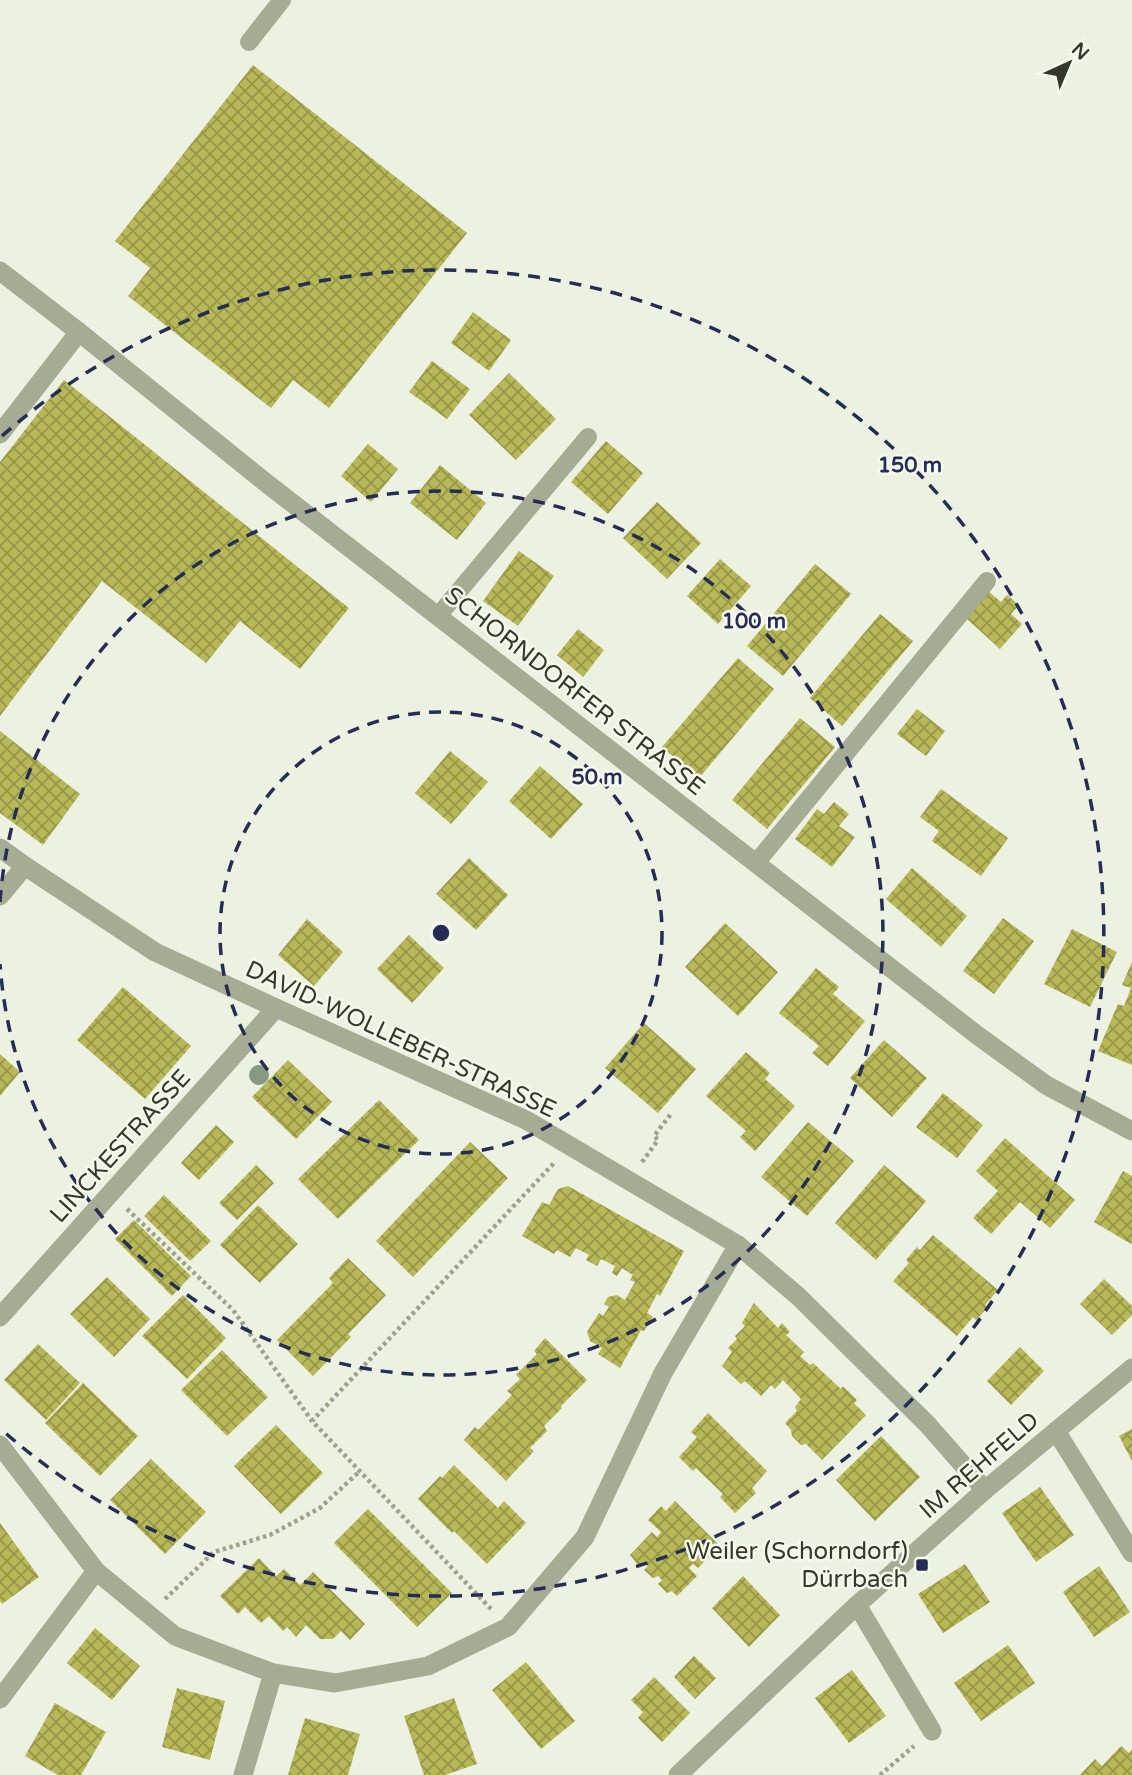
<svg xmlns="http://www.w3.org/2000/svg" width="1132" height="1775" font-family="'Varela Round',sans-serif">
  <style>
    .building { fill: url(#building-cross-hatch) }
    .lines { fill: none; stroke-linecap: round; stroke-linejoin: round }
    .path { stroke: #9da289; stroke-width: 4.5; stroke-dasharray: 3.5 3.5; stroke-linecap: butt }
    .service { stroke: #a6ab94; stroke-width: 18 }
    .minor { stroke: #a6ab94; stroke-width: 19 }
    .tertiary { stroke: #a6ab94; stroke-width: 19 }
    .tree { fill: #869a83 }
    .ring { fill: none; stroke: #252d54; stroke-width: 3.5; stroke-dasharray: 12 9 }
    .poi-dot { fill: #252d54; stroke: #f5f9ed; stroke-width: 2.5 }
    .labels { text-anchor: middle; stroke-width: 5; stroke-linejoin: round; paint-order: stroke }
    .street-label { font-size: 24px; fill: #36372b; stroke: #f5f9ed }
    .poi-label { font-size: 24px; fill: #36372b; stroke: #f5f9ed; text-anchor: end }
    .centre { fill: #252d54; stroke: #f5f9ed; stroke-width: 3.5 }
    .ring-label { font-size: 21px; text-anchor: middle; font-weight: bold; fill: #252d54; stroke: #f5f9ed; stroke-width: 5; stroke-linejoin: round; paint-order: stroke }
  </style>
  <defs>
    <pattern id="building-cross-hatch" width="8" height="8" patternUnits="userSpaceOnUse" patternTransform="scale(1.75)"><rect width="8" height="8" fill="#b7b857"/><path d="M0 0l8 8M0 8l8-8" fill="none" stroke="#969648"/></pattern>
  </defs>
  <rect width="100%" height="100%" fill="#ecf1e1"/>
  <g class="building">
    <path d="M253 65 467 233 329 408 293 380 271 408 128 296 150 268 115 241Z"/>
    <path d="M473 312 511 340 489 371 451 343Z"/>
    <path d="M432 361 470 389 447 419 409 392Z"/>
    <path d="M509 373 556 419 516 460 469 415Z"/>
    <path d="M64 380 349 608 300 669 240 621 206 663 102 581 0 716V462Z"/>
    <path d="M606 441 643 473 608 514 571 482Z"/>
    <path d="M368 444 398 469 371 502 341 476Z"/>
    <path d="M440 465 486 503 457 540 410 503Z"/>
    <path d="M657 502 701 543 667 579 623 538Z"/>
    <path d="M519 551 554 576 518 626 483 601Z"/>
    <path d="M720 559 751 586 718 624 687 596Z"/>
    <path d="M815 564 851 594 783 676 747 646Z"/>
    <path d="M989 592 1001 602 1007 595 1019 605 1011 614 1022 624 1000 649 966 618Z"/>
    <path d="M880 614 913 641 842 726 810 698Z"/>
    <path d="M578 629 604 650 583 677 557 655Z"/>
    <path d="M738 658 774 689 699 778 662 747Z"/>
    <path d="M917 709 945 731 926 756 897 734Z"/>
    <path d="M800 718 835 747 767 829 732 800Z"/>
    <path d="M0 731 80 794 43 845 0 813Z"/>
    <path d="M450 751 488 782 451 824 415 793Z"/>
    <path d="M540 766 583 804 551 839 509 801Z"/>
    <path d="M941 789 1008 838 981 876 932 841 939 831 920 817Z"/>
    <path d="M834 802 849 814 839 826 855 837 832 867 795 839 817 809 824 814Z"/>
    <path d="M469 858 508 895 476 930 436 894Z"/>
    <path d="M912 868 967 916 941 947 886 899Z"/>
    <path d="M1003 918 1034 941 994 994 963 971Z"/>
    <path d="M307 919 343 952 314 986 278 955Z"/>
    <path d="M725 923 778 972 738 1016 685 967Z"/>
    <path d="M1072 929 1117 952 1090 1007 1044 984Z"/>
    <path d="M409 935 444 968 412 1003 377 969Z"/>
    <path d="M1132 962V1065L1098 1051 1118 1004 1124 1006 1131 988 1122 985Z"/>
    <path d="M816 968 839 987 833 994 865 1021 828 1066 812 1053 819 1046 779 1013Z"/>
    <path d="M123 987 191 1046 145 1099 77 1040Z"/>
    <path d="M644 1023 696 1069 658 1113 605 1068Z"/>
    <path d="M884 1040 927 1078 892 1117 850 1078Z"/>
    <path d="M746 1052 770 1073 765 1079 795 1106 755 1151 740 1137 746 1131 706 1096Z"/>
    <path d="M0 1054 20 1072 0 1096Z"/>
    <path d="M288 1060 332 1102 296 1139 252 1097Z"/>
    <path d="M943 1093 983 1125 957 1158 916 1127Z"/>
    <path d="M379 1100 419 1140 338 1219 298 1179Z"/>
    <path d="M808 1122 854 1161 807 1216 761 1177Z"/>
    <path d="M216 1125 234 1142 199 1180 181 1163Z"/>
    <path d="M1005 1138 1075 1200 1050 1228 1020 1202 991 1234 973 1218 998 1191 976 1171Z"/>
    <path d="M470 1142 508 1178 413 1277 376 1241Z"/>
    <path d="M256 1165 274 1183 237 1220 219 1203Z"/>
    <path d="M884 1165 926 1201 876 1260 835 1223Z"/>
    <path d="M1123 1171 1132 1176V1242L1131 1244 1094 1222Z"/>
    <path d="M568 1186 684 1251 660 1296 657 1294 647 1313 653 1317 644 1331 641 1330 620 1368 598 1354 602 1348 590 1341 587 1332 599 1313 603 1316 609 1307 604 1304 608 1297 617 1295 625 1300 635 1282 630 1280 633 1275 622 1268 617 1276 612 1273 615 1266 601 1259 597 1266 586 1260 589 1255 576 1248 570 1257 557 1250 554 1254 522 1236 542 1202 549 1205 558 1189Z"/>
    <path d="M164 1195 211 1241 190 1261 144 1216Z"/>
    <path d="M258 1205 298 1244 260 1283 220 1245Z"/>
    <path d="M134 1220 191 1276 172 1296 115 1239Z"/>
    <path d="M933 1235 998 1290 985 1305 988 1307 976 1320 973 1317 957 1336 893 1281 909 1263 906 1260 917 1247 920 1250Z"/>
    <path d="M348 1258 386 1295 348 1334 351 1337 313 1376 277 1340 333 1283 329 1278Z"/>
    <path d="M107 1277 150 1319 114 1357 70 1314Z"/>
    <path d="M1104 1279 1132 1306V1315L1112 1335 1080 1304Z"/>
    <path d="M183 1295 226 1338 187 1379 142 1336Z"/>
    <path d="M754 1303 778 1328 782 1323 790 1332 786 1335 804 1352 800 1356 810 1365 813 1363 841 1389 843 1386 857 1400 854 1403 866 1415 822 1460 806 1444 801 1445 792 1436 791 1430 785 1423 797 1411 795 1407 801 1399 783 1380 775 1389 771 1385 761 1396 745 1381 741 1384 722 1366 732 1352 728 1348 737 1339 735 1336 745 1326 742 1323Z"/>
    <path d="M545 1338 587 1380 561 1406 562 1408 544 1426 547 1431 530 1448 534 1451 506 1481 464 1440 475 1427 478 1430 512 1395 507 1391 520 1379 516 1375 537 1354 534 1351Z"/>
    <path d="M38 1344 80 1383 46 1420 4 1380Z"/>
    <path d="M1020 1347 1044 1371 1011 1405 987 1381Z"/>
    <path d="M222 1350 268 1397 227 1436 181 1390Z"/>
    <path d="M83 1383 138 1436 100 1476 45 1423Z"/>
    <path d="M708 1413 767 1471 752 1488 756 1493 735 1513 720 1497 723 1494 696 1468 693 1471 679 1457 697 1437 691 1432Z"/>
    <path d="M276 1425 323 1473 281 1514 234 1466Z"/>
    <path d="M1132 1429V1461L1119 1436Z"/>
    <path d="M881 1436 920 1477 875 1521 836 1480Z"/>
    <path d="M151 1459 206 1512 165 1554 110 1500Z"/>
    <path d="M454 1465 498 1508 504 1501 526 1523 487 1564 454 1531 452 1533 418 1499 440 1476 442 1478Z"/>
    <path d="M1040 1487 1074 1535 1036 1562 1002 1513Z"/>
    <path d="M675 1501 720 1546 698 1568 693 1564 689 1568 697 1576 677 1596 672 1591 667 1593 658 1584 662 1580 658 1576 653 1578 644 1570 648 1566 644 1563 638 1565 630 1555 652 1532 657 1537 661 1532 648 1520 661 1506 666 1511Z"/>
    <path d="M368 1509 452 1593 417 1627 334 1543Z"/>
    <path d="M0 1523 39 1577 2 1604 0 1601Z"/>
    <path d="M259 1558 276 1576 284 1569 300 1585 313 1572 365 1624 350 1640 341 1631 333 1639H320L306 1625 296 1637 287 1627 283 1631 269 1616 261 1623 245 1607 238 1614 220 1596Z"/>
    <path d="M965 1564 990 1602 943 1633 918 1594Z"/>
    <path d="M1099 1566 1130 1612 1094 1637 1063 1592Z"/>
    <path d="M743 1576 780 1615 749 1647 712 1608Z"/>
    <path d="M95 1628 140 1666 112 1700 67 1663Z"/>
    <path d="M1008 1645 1035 1683 981 1721 954 1683Z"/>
    <path d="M694 1656 716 1678 695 1699 674 1677Z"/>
    <path d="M526 1662 575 1721 541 1749 492 1690Z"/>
    <path d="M852 1670 886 1716 849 1743 815 1698Z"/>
    <path d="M654 1677 690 1713 662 1742 638 1718 643 1712 631 1700Z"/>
    <path d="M177 1688 225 1701 210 1760 162 1747Z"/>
    <path d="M454 1698 477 1764 445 1775H424L404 1716Z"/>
    <path d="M55 1703 106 1732 81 1775H58L25 1756Z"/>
    <path d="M305 1718 360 1734 348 1775H288Z"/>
    <path d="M1121 1746 1129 1753 1132 1749V1775H1080L1095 1759 1102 1766Z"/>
  </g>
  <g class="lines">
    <g class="path">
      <path d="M642 1162 658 1140 654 1136 671 1114"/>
      <path d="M127 1209 233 1310 312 1421"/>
      <path d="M165 1599 214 1552 270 1535 320 1508 360 1471"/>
      <path d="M491 1609 312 1421 555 1162"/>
      <path d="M880 1775 914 1746"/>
    </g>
    <g class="service">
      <path d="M249 42 282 0"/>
      <path d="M438 616 588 437"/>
      <path d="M756 863 987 581"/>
    </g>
    <g class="minor">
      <path d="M0 434 79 332"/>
      <path d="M0 848 25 866 155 952 276 1008 526 1120 738 1245 799 1297 928 1425 985 1490"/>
      <path d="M0 896 25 866"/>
      <path d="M0 1317 276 1008"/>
      <path d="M1056 1431 1132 1553"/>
      <path d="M0 1445 96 1571 175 1636 273 1673 335 1683 428 1666 508 1627 585 1537 663 1373 738 1245"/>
      <path d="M857 1605 932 1731"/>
      <path d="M0 1699 96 1571"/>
      <path d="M243 1775 273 1673"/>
      <path d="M678 1775 857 1605 985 1490 1132 1368"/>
    </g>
    <path class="tertiary" d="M0 271 79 332 265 482 977 1035 1046 1085 1132 1131"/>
  </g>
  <circle class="tree" cx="259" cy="1075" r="10"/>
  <g class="ring">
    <circle cx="441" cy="933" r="221"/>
    <path d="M0 902A442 442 0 1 1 0 964"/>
    <path d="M2 436A663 663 0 1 1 2 1430"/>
  </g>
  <rect class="poi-dot" x="915" y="1558" width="14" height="14" rx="3.5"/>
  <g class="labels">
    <g class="street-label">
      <text transform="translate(575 691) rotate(38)" y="8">SCHORNDORFER STRASSE</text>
      <text transform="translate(401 1039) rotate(25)" y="8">DAVID-WOLLEBER-STRASSE</text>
      <text transform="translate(120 1146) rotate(-48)" y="8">LINCKESTRASSE</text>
      <text transform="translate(979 1465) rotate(-41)" y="8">IM REHFELD</text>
    </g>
    <g class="poi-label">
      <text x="908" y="1559">Weiler (Schorndorf)<tspan x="908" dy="28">Dürrbach</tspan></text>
    </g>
  </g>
  <circle cx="441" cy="933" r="10" class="centre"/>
  <g class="ring-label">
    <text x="910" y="472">150 m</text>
    <text x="754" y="628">100 m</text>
    <text x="597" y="784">50 m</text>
  </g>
  <g transform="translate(1069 63) rotate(44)" stroke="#f5f9ed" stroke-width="5" paint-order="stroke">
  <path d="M0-5L12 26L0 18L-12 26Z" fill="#36372b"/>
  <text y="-10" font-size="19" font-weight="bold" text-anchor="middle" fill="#36372b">N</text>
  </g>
</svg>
